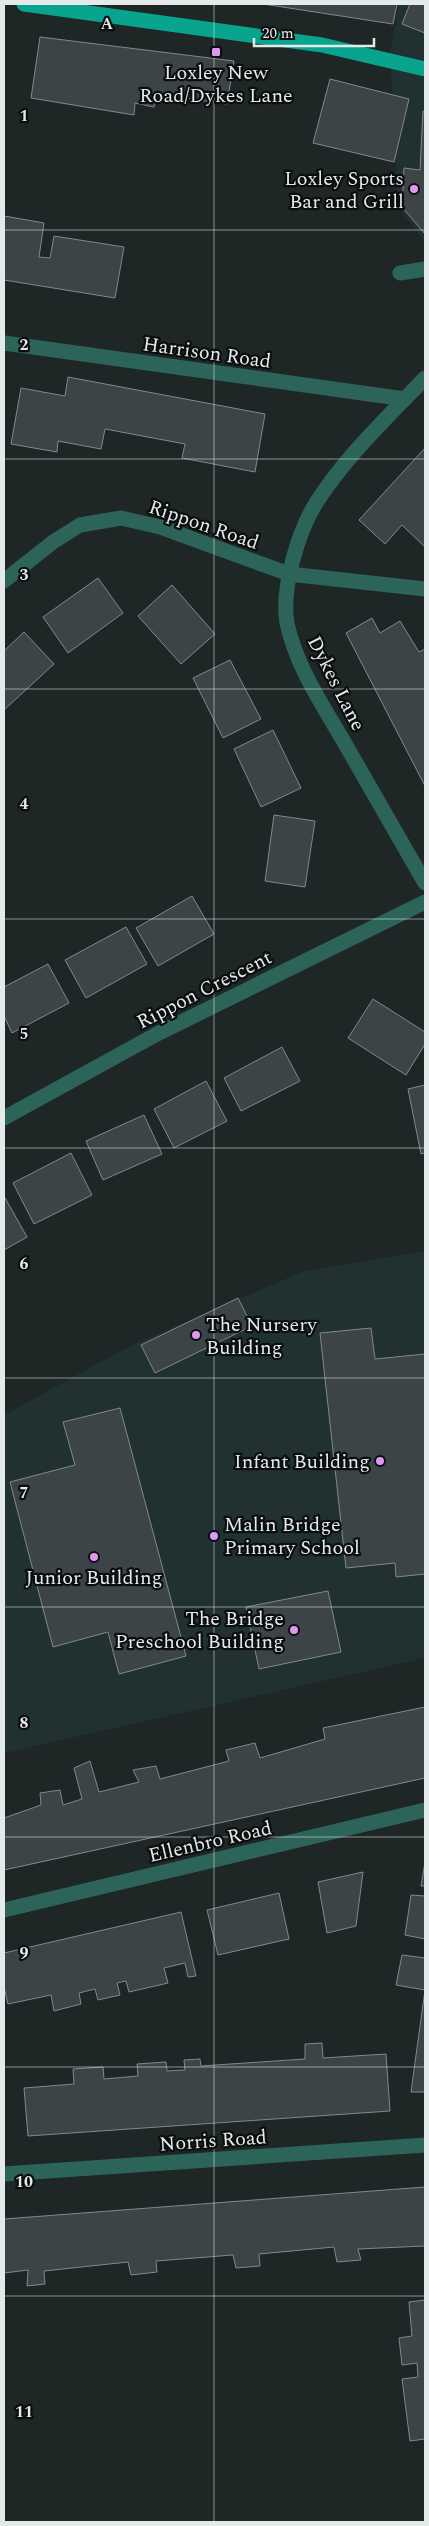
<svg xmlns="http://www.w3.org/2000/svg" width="429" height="2526" font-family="Spectral,serif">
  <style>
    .built { fill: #213031 }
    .building { fill: #3d4447; stroke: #81898c }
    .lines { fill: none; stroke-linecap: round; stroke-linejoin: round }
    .lane { stroke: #2d6459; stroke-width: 15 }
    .street { stroke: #2d6459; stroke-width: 15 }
    .primary { stroke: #08a48e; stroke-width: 15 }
    .grid { fill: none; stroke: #e4e9ea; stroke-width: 1; stroke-opacity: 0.55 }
    .poi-dot { fill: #df98f1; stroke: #0b0e0e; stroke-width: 2 }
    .labels { text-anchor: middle; stroke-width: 4.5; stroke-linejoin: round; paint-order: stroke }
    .poi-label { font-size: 20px; fill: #e4e9ea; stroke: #0b0e0e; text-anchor: end }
    .street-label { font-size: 20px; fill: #e4e9ea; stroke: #0b0e0e }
    .grid-label { font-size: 16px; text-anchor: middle; font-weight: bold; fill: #e4e9ea; stroke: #0b0e0e; stroke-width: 4.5; stroke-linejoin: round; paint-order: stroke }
  </style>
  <rect width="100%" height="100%" fill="#1e2626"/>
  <g class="built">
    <path d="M399 4H425V242L398 207 390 52Z"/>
    <path d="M425 1251V1658L4 1753V1415L132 1345 304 1271Z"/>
  </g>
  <g class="building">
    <path d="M263 4H397L393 24Z"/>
    <path d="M410 4H425V33L402 24Z"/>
    <path d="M40 37 234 61 227 104 156 94 154 107 135 103 134 115 31 98Z"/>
    <path d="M330 79 409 99 394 162 313 143Z"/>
    <path d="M423 111 425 112V234L402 207 404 168 420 170Z"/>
    <path d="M4 216 44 223 39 257 50 258 54 236 124 247 115 298 4 280Z"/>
    <path d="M68 377 265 414 255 472 182 458 185 444 105 429 101 449 58 441 57 452 11 444 21 388 65 396Z"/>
    <path d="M425 448V547L402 525 385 544 359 520Z"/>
    <path d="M98 578 123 613 68 653 43 617Z"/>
    <path d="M172 585 215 634 181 664 138 616Z"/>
    <path d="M372 618 380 633 400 621 419 652 425 649V786L346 633Z"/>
    <path d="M24 632 54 664 4 710V651Z"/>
    <path d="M230 660 261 719 223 738 193 678Z"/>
    <path d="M273 730 301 788 261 807 234 749Z"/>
    <path d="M274 815 315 821 305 887 265 881Z"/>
    <path d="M192 896 214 934 158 966 136 928Z"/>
    <path d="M126 927 147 964 86 998 65 960Z"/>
    <path d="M48 964 69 1003 12 1033 4 1016V987Z"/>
    <path d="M373 999 425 1032V1044L406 1075 348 1038Z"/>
    <path d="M282 1047 300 1081 241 1111 224 1078Z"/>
    <path d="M206 1081 227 1121 174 1148 154 1109Z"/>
    <path d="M425 1085V1153L421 1154 408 1089Z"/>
    <path d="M144 1115 162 1154 103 1180 86 1141Z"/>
    <path d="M71 1153 92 1195 34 1224 13 1183Z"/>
    <path d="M4 1196 27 1237 4 1250Z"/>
    <path d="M238 1298 252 1326 155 1373 141 1345Z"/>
    <path d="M371 1328 375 1359 425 1354V1574L396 1577 395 1563 346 1568 320 1333Z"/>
    <path d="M120 1408 186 1656 119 1674 108 1632 53 1647 10 1482 75 1465 63 1422Z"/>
    <path d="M328 1591 341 1652 259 1669 246 1607Z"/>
    <path d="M425 1707V1778L4 1870V1818L41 1805 40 1793 60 1790 63 1805 82 1799 74 1768 90 1761 99 1792 139 1782 133 1770 156 1766 160 1779 229 1761 226 1750 255 1743 260 1758 325 1739 323 1728Z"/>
    <path d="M425 1862V1886H421Z"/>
    <path d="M363 1872 356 1926 327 1933 318 1882Z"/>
    <path d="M279 1893 289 1939 218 1955 207 1910Z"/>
    <path d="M411 1895 425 1896V1939L405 1935Z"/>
    <path d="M181 1912 196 1976 188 1977 185 1963 164 1968 168 1983 129 1992 126 1981 117 1983 120 1995 98 2000 95 1989 79 1993 81 2004 54 2011 51 1995 8 2004 4 1987V1953Z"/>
    <path d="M402 1955 425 1958V1990L396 1985Z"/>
    <path d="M425 1990V2092H411Z"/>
    <path d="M322 2043 323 2058 386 2054 390 2111 28 2136 24 2088 74 2084 73 2069 103 2067 104 2079 138 2076 137 2064 166 2062 167 2071 185 2070 184 2060 200 2059 201 2066 305 2059V2044Z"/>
    <path d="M425 2187V2246L358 2249 361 2260 337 2262 334 2247 259 2254 260 2266 236 2268 233 2255 156 2261 157 2272 131 2275 128 2262 44 2271 45 2284 27 2286 28 2270 4 2273V2219Z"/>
    <path d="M425 2300V2439L410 2441 402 2379 418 2377 417 2363 402 2365 399 2338 412 2336 409 2302Z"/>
  </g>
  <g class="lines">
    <path class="lane" d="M400 273 425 269"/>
    <g class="street">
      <path d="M4 343 405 399"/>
      <path d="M425 378C388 417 345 457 316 503 298 532 281 589 287 623 296 666 322 704 344 742 371 789 398 836 425 883"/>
      <path d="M4 581 53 542 80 525 121 518 160 527 289 574 425 589"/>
      <path d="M4 1118 157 1034 425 902"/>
      <path d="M4 1910 425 1810"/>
      <path d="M4 2174 425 2145"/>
    </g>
    <path class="primary" d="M24 4 322 45 425 69"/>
  </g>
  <path class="grid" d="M214 4V2522M4 230H425M4 459H425M4 689H425M4 919H425M4 1148H425M4 1378H425M4 1607H425M4 1837H425M4 2067H425M4 2296H425"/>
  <g class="poi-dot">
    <rect x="211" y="47" width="10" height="10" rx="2.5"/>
    <circle cx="414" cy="189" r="5"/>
    <circle cx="196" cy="1335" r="5"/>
    <circle cx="380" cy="1461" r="5"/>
    <circle cx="214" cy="1536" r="5"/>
    <circle cx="94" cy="1557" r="5"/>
    <circle cx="294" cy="1630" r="5"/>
  </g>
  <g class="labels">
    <g class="poi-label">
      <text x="216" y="79" text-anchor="middle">Loxley New<tspan x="216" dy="23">Road/Dykes Lane</tspan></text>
      <text x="404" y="185">Loxley Sports<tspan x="404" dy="23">Bar and Grill</tspan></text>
      <text x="206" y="1331" text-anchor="start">The Nursery<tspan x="206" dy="23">Building</tspan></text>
      <text x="370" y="1468">Infant Building</text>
      <text x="224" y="1531" text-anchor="start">Malin Bridge<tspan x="224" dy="23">Primary School</tspan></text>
      <text x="94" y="1584" text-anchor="middle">Junior Building</text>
      <text x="284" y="1625">The Bridge<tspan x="284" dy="23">Preschool Building</tspan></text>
    </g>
    <g class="street-label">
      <text transform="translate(207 352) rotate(8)" y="7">Harrison Road</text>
      <text transform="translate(204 524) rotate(19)" y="7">Rippon Road</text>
      <text transform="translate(337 683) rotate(63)" y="7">Dykes Lane</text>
      <text transform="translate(204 989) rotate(-27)" y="7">Rippon Crescent</text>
      <text transform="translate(210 1841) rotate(-13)" y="7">Ellenbro Road</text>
      <text transform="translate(213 2140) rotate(-4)" y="7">Norris Road</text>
    </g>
  </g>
  <g class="grid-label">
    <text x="107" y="29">A</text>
    <text x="24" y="121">1</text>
    <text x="24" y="350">2</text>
    <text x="24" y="580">3</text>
    <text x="24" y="809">4</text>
    <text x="24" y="1039">5</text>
    <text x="24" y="1269">6</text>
    <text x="24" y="1498">7</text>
    <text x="24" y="1728">8</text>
    <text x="24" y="1958">9</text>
    <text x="24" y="2187">10</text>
    <text x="24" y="2417">11</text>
  </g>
  <rect width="429" height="2526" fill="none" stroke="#e4e9ea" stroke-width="10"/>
  <path d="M254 38v8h120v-8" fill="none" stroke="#e4e9ea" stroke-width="2.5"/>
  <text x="262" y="38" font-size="15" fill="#e4e9ea" stroke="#0b0e0e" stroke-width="4" paint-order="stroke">20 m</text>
</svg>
